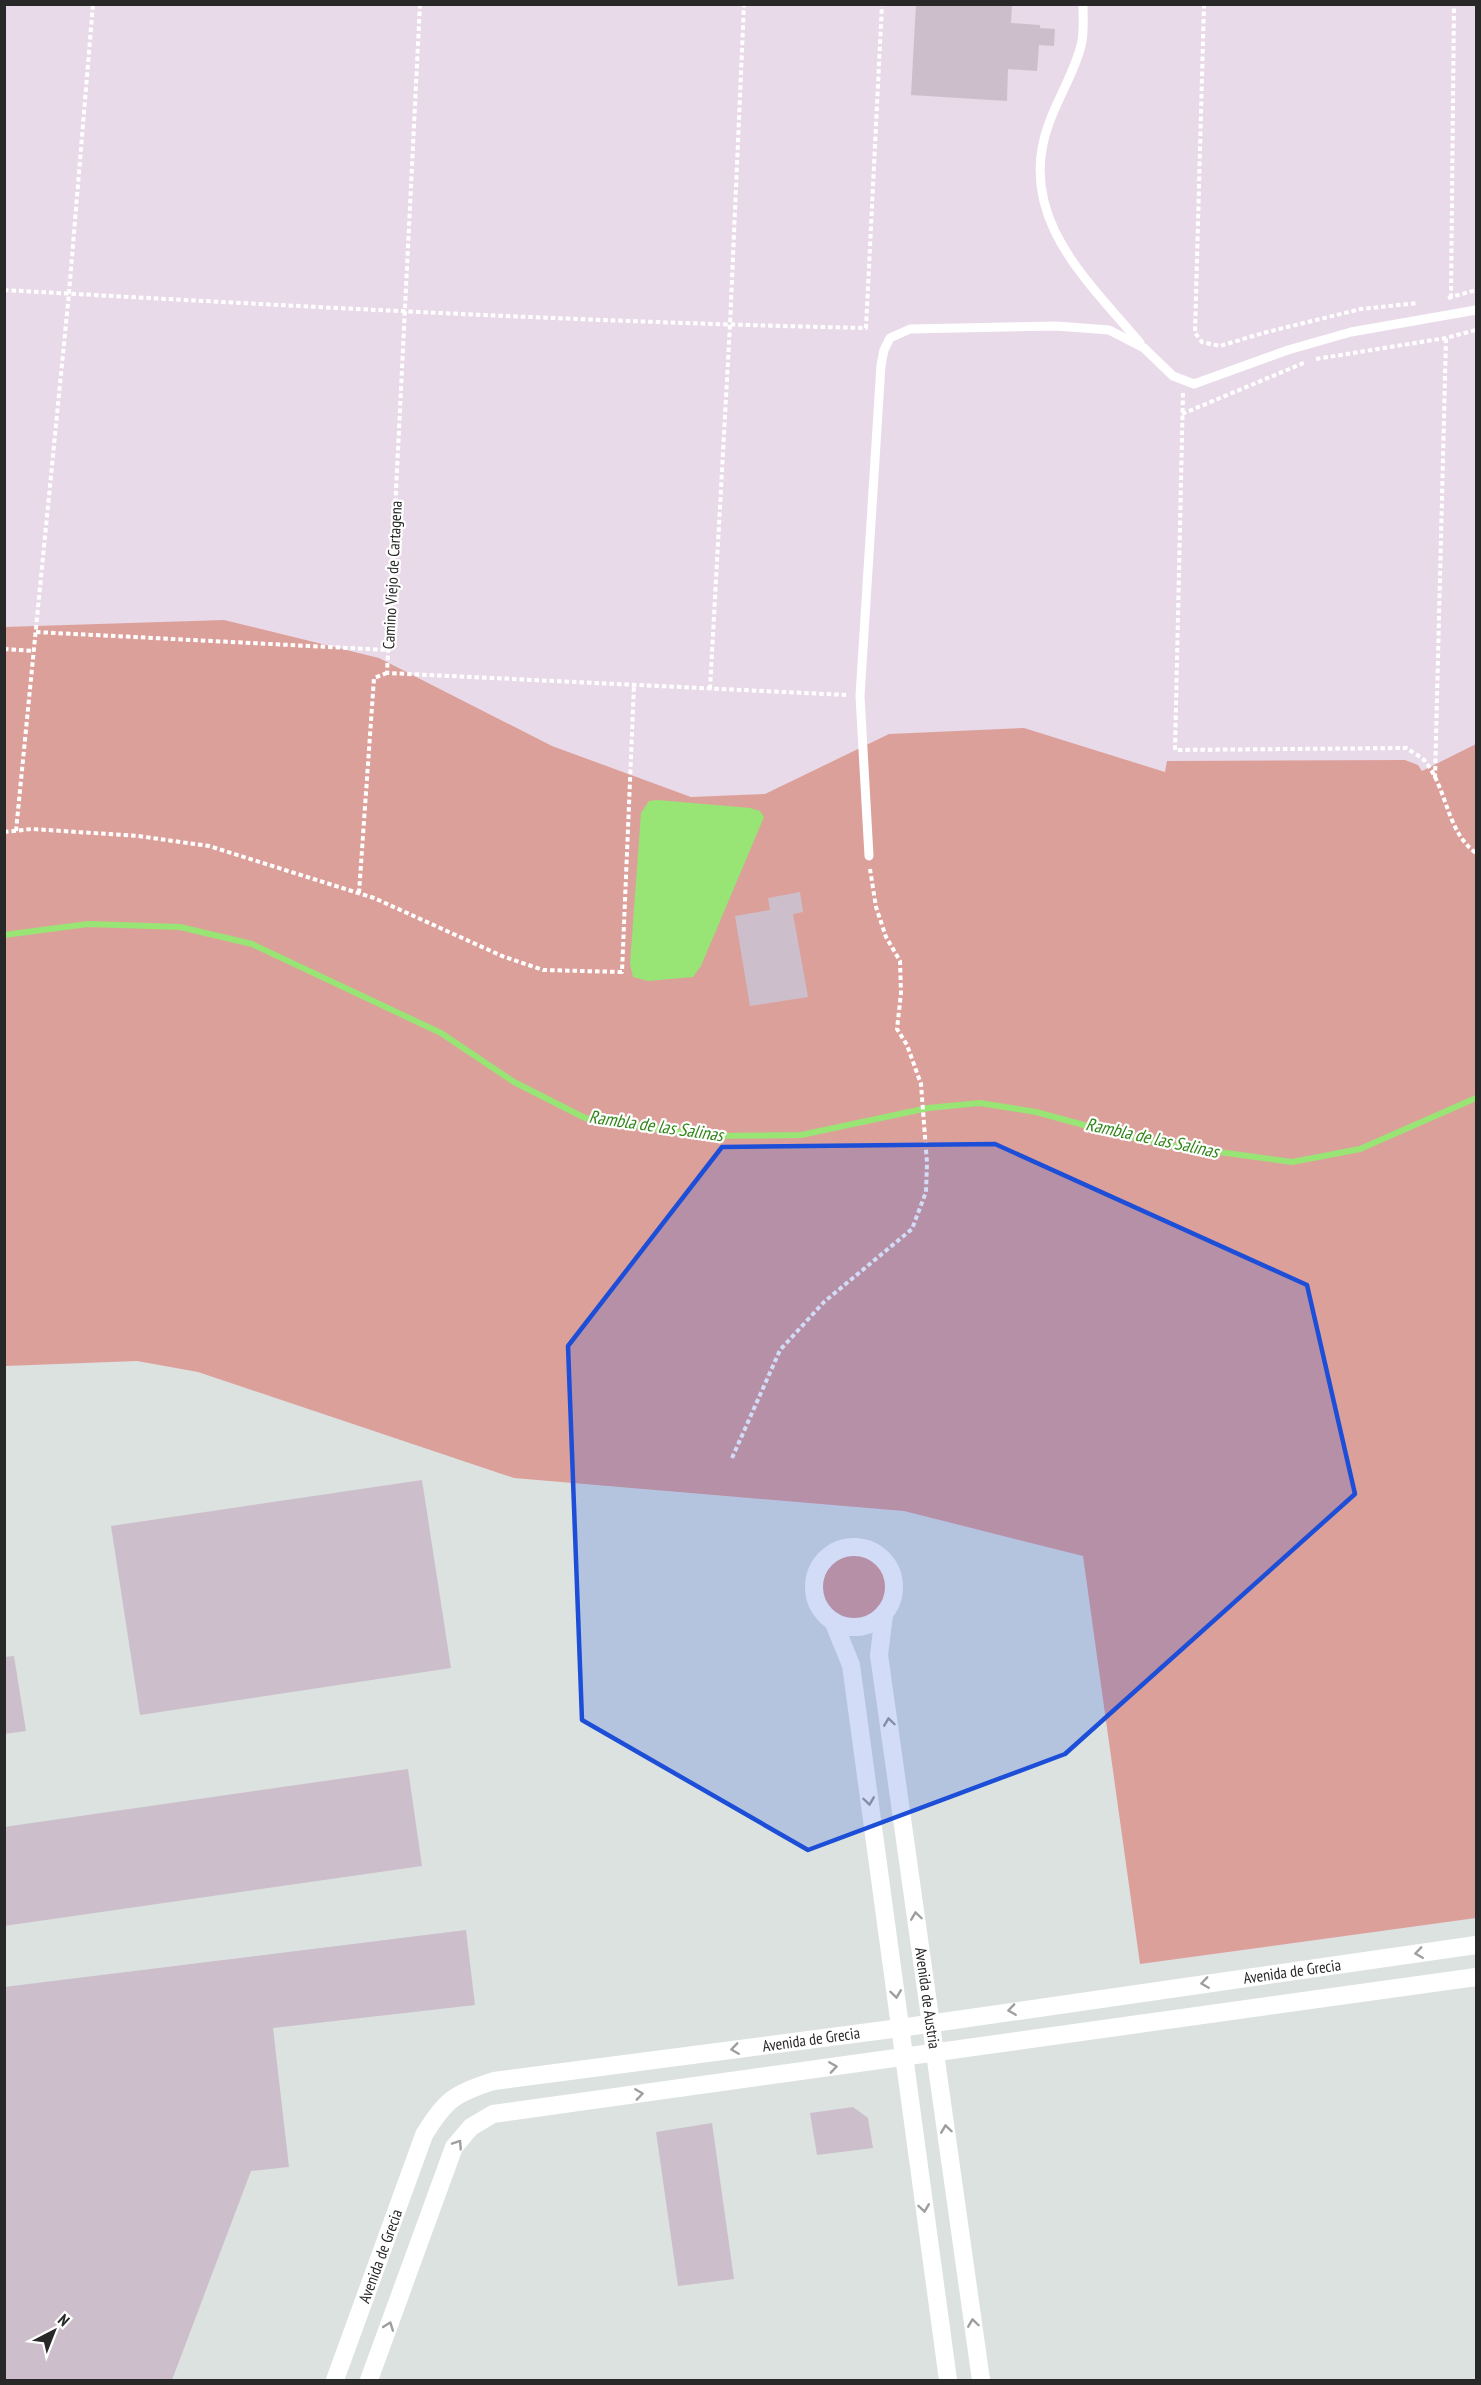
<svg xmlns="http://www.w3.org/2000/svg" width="1481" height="2385" font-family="'PT Sans Narrow',sans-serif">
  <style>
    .industrial { fill: #dbe2e0 }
    .green { fill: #dca09b }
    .water { fill: #98e475 }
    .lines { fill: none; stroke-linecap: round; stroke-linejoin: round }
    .stream { stroke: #98e475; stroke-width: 6 }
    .building { fill: #ccbfcb }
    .path { stroke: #fff; stroke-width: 4; stroke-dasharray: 4.5 3; stroke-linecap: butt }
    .lane { stroke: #fff; stroke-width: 9 }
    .street { stroke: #fff; stroke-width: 18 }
    .oneway { stroke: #9e9e9e }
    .marked { fill: #1d4ed8; fill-opacity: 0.2; stroke: #1d4ed8; stroke-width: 4.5; stroke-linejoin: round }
    .labels { text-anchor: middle; stroke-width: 4.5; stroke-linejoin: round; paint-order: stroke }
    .street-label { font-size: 16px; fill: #282828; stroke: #fff }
    .water-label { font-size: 18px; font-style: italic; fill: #318618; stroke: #fff }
  </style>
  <rect width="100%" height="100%" fill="#e9dae9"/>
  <path class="industrial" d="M137 1361 198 1372 261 1393 780 1501 904 1511 1083 1556 1140 1964 1476 1918V2380H5L4 1366Z"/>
  <g class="green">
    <path d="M224 620 379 658 552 746 691 797 765 794 889 734 1024 728 1165 772 1167 761 1405 760 1418 765 1422 771 1476 744V1918L1140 1964 1083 1556 904 1511 514 1478 198 1372 137 1361 5 1366 4 627Z"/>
    <circle cx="855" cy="1586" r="33"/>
  </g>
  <path class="water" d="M658 800 750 808 760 811 764 817 701 966 693 977 648 981 633 977 630 964 641 813 649 801Z"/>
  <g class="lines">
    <path class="stream" d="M4 935 88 924 180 927 252 944 441 1033 514 1082 585 1118 708 1136 801 1135 928 1108 980 1103 1036 1112 1128 1137 1175 1146 1292 1162 1360 1149 1476 1098"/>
  </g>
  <g class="building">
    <path d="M916 4H1012L1011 23 1040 25V28L1055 29 1054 46 1039 45 1037 71 1008 69 1007 101 911 95Z"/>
    <path d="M800 892 803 912 793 914 808 997 750 1006 735 916 770 910 768 898Z"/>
    <path d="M422 1480 451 1668 140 1715 111 1526Z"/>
    <path d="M14 1656 26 1731 4 1734V1657Z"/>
    <path d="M408 1769 422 1866 4 1926V1827Z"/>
    <path d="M466 1930 475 2005 273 2028 289 2167 251 2171 172 2380H4V1987Z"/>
    <path d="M853 2107 868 2118 873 2148 817 2155 810 2113Z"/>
    <path d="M712 2123 734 2279 678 2286 656 2132Z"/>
  </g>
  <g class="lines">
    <g class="path">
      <path d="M420 4 387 673 847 695"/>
      <path d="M1204 4 1195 333 1202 342 1220 346 1263 333 1361 309 1418 303"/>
      <path d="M4 290C292 306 578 322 866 328L882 4"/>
      <path d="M1448 298 1476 290"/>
      <path d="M1451 298 1454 4"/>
      <path d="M1316 359 1446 338 1476 330"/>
      <path d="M1183 393 1175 750 1406 748C1412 752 1420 756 1425 761 1448 790 1446 831 1476 853"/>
      <path d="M1182 414 1306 362"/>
      <path d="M36 632 388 650"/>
      <path d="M4 649 34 651"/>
      <path d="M710 689 730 325 744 4"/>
      <path d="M1435 778 1446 338"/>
      <path d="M16 831 69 293 93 4"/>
      <path d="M4 832 32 829 138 836 209 846 374 898 502 956 543 970 622 972 634 685"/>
      <path d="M359 893 374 678 387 673"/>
      <path d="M732 1458 780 1350 824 1302 912 1229 926 1192 927 1163 921 1084 907 1045 897 1029 901 993 900 961 886 937 876 907 870 869"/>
    </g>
    <g class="lane">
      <path d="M1083 4C1083 16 1084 29 1082 41 1077 68 1057 99 1048 126 1016 217 1087 280 1140 343"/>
      <path d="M869 856 860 696 881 365 884 350 890 338 910 329 1056 326 1109 330 1144 348 1173 376 1194 384 1288 350 1351 332 1476 310"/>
    </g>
    <g class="street">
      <circle cx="854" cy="1587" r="40"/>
      <path d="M884 1615 879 1655 981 2380"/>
      <path d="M833 1621 851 1665 948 2380"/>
      <path d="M335 2380 424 2135C445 2100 455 2093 494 2081L900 2028 1476 1945"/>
      <path d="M369 2380 454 2147 471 2127 493 2114 1476 1977"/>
    </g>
  </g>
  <defs><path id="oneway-chevron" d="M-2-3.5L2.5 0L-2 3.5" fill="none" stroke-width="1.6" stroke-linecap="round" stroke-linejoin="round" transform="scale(1.5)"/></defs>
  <g class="oneway">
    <use href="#oneway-chevron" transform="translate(889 1722) rotate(-98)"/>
    <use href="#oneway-chevron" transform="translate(869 1801) rotate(82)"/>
    <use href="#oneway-chevron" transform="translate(916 1916) rotate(-98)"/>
    <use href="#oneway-chevron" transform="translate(1419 1953) rotate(172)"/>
    <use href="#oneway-chevron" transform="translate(1205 1983) rotate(172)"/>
    <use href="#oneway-chevron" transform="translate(896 1994) rotate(82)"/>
    <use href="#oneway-chevron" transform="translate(1012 2010) rotate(172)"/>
    <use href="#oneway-chevron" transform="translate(735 2049) rotate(172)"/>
    <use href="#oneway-chevron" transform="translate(833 2067) rotate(-8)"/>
    <use href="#oneway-chevron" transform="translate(639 2094) rotate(-8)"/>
    <use href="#oneway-chevron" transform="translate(946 2129) rotate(-98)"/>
    <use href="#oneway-chevron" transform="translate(458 2144) rotate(-56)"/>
    <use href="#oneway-chevron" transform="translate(924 2208) rotate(82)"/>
    <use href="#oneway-chevron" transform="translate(973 2323) rotate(-98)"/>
    <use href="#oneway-chevron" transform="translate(389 2326) rotate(-70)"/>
  </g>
  <path class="marked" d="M995 1144 1307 1285 1355 1494 1065 1754 808 1850 582 1720 568 1346 722 1147Z"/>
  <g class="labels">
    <g class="street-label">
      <text transform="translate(392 575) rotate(-87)" y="6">Camino Viejo de Cartagena</text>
      <text transform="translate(1292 1971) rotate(-8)" y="6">Avenida de Grecia</text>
      <text transform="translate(928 1998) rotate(82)" y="6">Avenida de Austria</text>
      <text transform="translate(811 2039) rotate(-8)" y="6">Avenida de Grecia</text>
      <text transform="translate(380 2256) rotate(-70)" y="6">Avenida de Grecia</text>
    </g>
    <g class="water-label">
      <text transform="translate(656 1126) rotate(8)" y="6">Rambla de las Salinas</text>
      <text transform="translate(1152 1138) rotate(12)" y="6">Rambla de las Salinas</text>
    </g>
  </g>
  <rect width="1481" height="2385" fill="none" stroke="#282828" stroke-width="12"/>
  <g transform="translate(54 2331) rotate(42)" stroke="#ffffff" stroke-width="4.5" paint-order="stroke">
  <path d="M0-4.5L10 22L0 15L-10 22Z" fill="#282828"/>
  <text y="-9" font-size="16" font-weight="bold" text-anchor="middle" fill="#282828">N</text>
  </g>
</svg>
